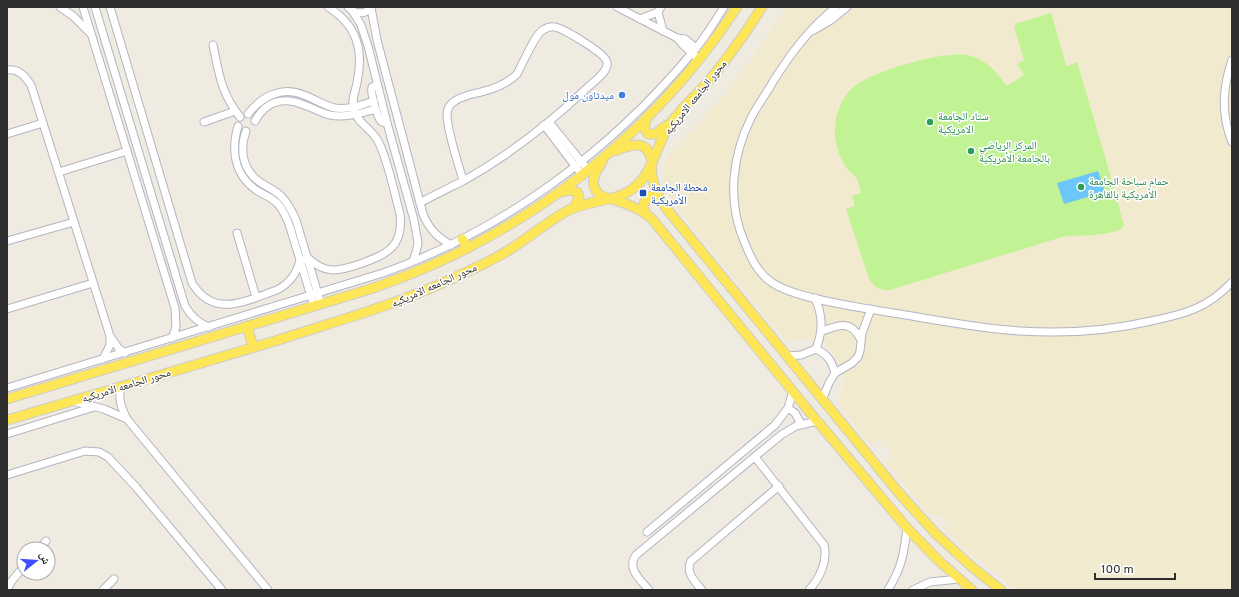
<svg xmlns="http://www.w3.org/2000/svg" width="1239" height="597" font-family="Overpass,'Noto Naskh Arabic',sans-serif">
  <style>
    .education { fill: #f2eacf }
    .pitch { fill: #c1f294 }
    .water { fill: #6cc6f9 }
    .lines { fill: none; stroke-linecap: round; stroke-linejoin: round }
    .minor-casing { stroke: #b4b4c2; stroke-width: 9 }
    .major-casing { stroke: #cdcdcd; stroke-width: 11 }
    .minor { stroke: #fff; stroke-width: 7 }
    .major { stroke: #fde658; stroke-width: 9 }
    .shop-dot { fill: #3f7fe0; stroke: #fff; stroke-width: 1.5 }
    .leisure-dot { fill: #2e9e5b; stroke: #fff; stroke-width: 1.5 }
    .transit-dot { fill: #1a4fb4; stroke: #fff; stroke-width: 1.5 }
    .labels { text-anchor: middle; stroke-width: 3; stroke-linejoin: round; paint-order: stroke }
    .shop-label { font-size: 11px; fill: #366cbe; stroke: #fff; text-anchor: end }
    .street-label { font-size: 11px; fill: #2e2e2e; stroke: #fff }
    .leisure-label { font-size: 11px; fill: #27864d; stroke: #fff; text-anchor: start }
    .transit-label { font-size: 11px; fill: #164399; stroke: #fff; text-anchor: start }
  </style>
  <rect width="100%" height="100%" fill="#f0ebe0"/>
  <path class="education" d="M787 7H1232V590H1016L965 549 941 526 943 524 947 528 950 524 940 514 937 518 933 514 931 516 884 461 890 457 891 452 880 438 871 445 838 404 843 391 844 376 835 356 828 349 822 344V341L818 339 816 342 804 339 787 342 670 199 665 188 663 179 664 164 668 156 722 98 758 50Z"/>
  <path class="pitch" d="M1051 13 1066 65 1068 66 1077 62 1104 153 1124 226 1121 227V230C1112 232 1103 234 1094 235 1083 236 1073 235 1062 237L890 290C879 291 872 286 868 276L846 209 855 206 852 196 861 193C860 189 859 183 857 179 855 175 851 173 848 170 839 158 834 142 835 127 836 113 842 98 852 88 869 72 948 48 971 56 988 61 997 73 1007 86L1024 75 1017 64 1024 60 1014 27 1016 26 1015 24Z"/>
  <path class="water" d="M1098 171 1105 192 1064 204 1057 183Z"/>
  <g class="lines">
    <g class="minor-casing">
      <g id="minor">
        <path d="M60 7 73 16 90 33"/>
        <path d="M83 7 175 308 176 327 172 338"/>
        <path d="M95 7 185 306C191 316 198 323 209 327"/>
        <path d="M110 7 192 283C214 319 245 301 277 290 290 283 296 274 300 261L308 258C326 275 339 271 360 264 387 254 404 247 400 214 394 192 388 160 378 141 372 129 357 123 354 110 351 101 355 92 357 83 364 50 357 25 328 7"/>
        <path d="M348 7C355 15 365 15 372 7"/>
        <path d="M617 7 677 38 685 39 696 48"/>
        <path d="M836 7C809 29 792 52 774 80 767 93 758 104 751 118 732 156 727 201 744 241 750 256 757 272 770 281 789 297 855 307 881 311 927 318 973 328 1020 331 1064 334 1108 331 1151 321 1185 314 1208 308 1232 282"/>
        <path d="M371 8 377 40 423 214C429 229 437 237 451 245"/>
        <path d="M353 12 361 25 368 46 387 123 414 220 418 243 416 252 413 261"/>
        <path d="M658 12 663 31"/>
        <path d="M640 19 658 12 661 7"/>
        <path d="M814 30 831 20 847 7"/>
        <path d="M677 38 683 45 695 56"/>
        <path d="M213 45C219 74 221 93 240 117"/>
        <path d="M1232 60C1223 86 1221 115 1232 142"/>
        <path d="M7 70C18 68 25 76 31 85L110 336 119 349 125 353"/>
        <path d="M377 85 372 87C370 92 377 117 381 121 383 123 384 122 387 123"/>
        <path d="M248 114C262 96 282 86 304 95 315 99 324 106 335 108 349 110 361 105 374 101"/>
        <path d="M255 121C266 101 283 96 304 105 313 108 321 113 330 115 346 118 361 113 376 109"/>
        <path d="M204 122 235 111"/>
        <path d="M549 122 588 170"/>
        <path d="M544 125 582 175"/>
        <path d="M238 126C231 150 234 174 256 190 262 194 271 197 277 203 283 209 286 217 289 224L314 306"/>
        <path d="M246 131C239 151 243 171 261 183 268 187 276 191 281 196 288 203 292 211 296 220L321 304"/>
        <path d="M7 134 43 123"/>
        <path d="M59 172 127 151"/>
        <path d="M420 203C434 195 449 188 463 181 508 156 550 123 587 88 593 82 609 72 607 62 605 53 564 29 555 27 551 26 546 28 543 30 535 34 522 65 517 74 507 84 494 89 481 92 473 94 462 96 455 101 450 104 447 109 447 114 447 131 458 163 463 180"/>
        <path d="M237 233 256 297"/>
        <path d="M7 241 74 222"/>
        <path d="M7 309 93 283"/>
        <path d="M822 331C839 325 850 320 860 338"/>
        <path d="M816 349C827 354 832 361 835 373"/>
        <path d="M786 356 801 355 816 349C823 331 823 316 815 298"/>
        <path d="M103 359 110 345V337"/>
        <path d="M121 386C118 399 121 407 127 419L268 590"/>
        <path d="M7 388 383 273C503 231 610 151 691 54 704 40 714 23 724 7"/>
        <path d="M822 400 829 383 835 373 852 363 858 357 860 351 862 333 871 309"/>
        <path d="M72 401 104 409 127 419"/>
        <path d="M788 408 795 413 801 424"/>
        <path d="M7 434 94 407"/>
        <path d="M755 457 824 545C828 561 820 578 809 590"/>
        <path d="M7 475 85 451 99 452 108 457 136 487 222 590"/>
        <path d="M647 532 775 425 788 408 793 391"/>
        <path d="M39 549 46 541"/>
        <path d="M7 590 11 582 24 566"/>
        <path d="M103 590 114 579"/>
        <path d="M649 590C641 580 626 569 636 555L781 435 796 426 817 421"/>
        <path d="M702 590C695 582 685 572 691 561L779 486"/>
        <path d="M888 590C902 567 904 554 907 528"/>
        <path d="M913 590 930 582 959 579"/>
      </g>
    </g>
    <g class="major-casing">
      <g id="major">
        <path d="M647 117 644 128 648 134H655L667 125"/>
        <path d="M615 151C627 146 646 138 651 158 653 164 651 170 652 176 654 188 659 198 666 208L899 493 936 534 972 567 1001 590"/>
        <path d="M602 162C594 174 588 185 601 196 619 201 638 206 652 219L817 421 907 528 938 560 972 590"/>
        <path d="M562 192 570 190 577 192 579 197 575 206"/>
        <path d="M646 214C640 204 647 192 659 197"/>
        <path d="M462 239 468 248"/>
        <path d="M247 326 253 347"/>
        <path d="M7 399 367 290C518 240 650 140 737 7"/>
        <path d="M7 420C96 394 186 368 275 341 333 322 393 306 449 280 469 271 490 262 509 250 528 238 546 223 565 212 588 199 618 203 636 186 653 172 657 143 670 124 682 107 699 93 712 77 730 55 747 31 762 7"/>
      </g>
    </g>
    <use href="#minor" class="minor"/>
    <use href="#major" class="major"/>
  </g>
  <circle class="shop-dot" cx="622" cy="95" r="4"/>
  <g class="leisure-dot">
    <circle cx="930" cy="122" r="4"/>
    <circle cx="971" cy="151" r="4"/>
    <circle cx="1081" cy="187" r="4"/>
  </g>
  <rect class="transit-dot" x="639" y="189" width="8" height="8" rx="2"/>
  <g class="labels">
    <g class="shop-label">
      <text x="614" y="99">ميدتاون مول</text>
    </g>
    <g class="street-label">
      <text transform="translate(695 97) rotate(-51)" y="4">محور الجامعه الامريكيه</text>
      <text transform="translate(434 285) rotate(-24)" y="4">محور الجامعه الامريكيه</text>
      <text transform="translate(126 385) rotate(-17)" y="4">محور الجامعه الامريكيه</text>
    </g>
    <g class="leisure-label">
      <text x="938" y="120">ستاد الجامعة<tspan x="938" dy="13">الامريكية</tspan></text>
      <text x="979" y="149">المركز الرياضي<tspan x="979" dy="13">بالجامعة الأمريكية</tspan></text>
      <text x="1089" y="185">حمام سباحة الجامعة<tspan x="1089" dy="13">الأمريكية بالقاهرة</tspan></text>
    </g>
    <g class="transit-label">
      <text x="651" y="191">محطة الجامعة<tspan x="651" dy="13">الأمريكية</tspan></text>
    </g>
  </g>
  <rect width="1239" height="597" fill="none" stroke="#2e2e2e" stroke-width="16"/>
  <g transform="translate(36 561) rotate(73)"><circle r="19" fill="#ffffff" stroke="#ababab"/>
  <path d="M0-3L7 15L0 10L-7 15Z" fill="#3e4fff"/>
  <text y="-6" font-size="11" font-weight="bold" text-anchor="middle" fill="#2e2e2e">ش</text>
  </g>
  <path d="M1095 573v6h80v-6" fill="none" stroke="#2e2e2e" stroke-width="2"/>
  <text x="1101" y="573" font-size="12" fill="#2e2e2e" stroke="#ffffff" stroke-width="3" paint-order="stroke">100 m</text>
</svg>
